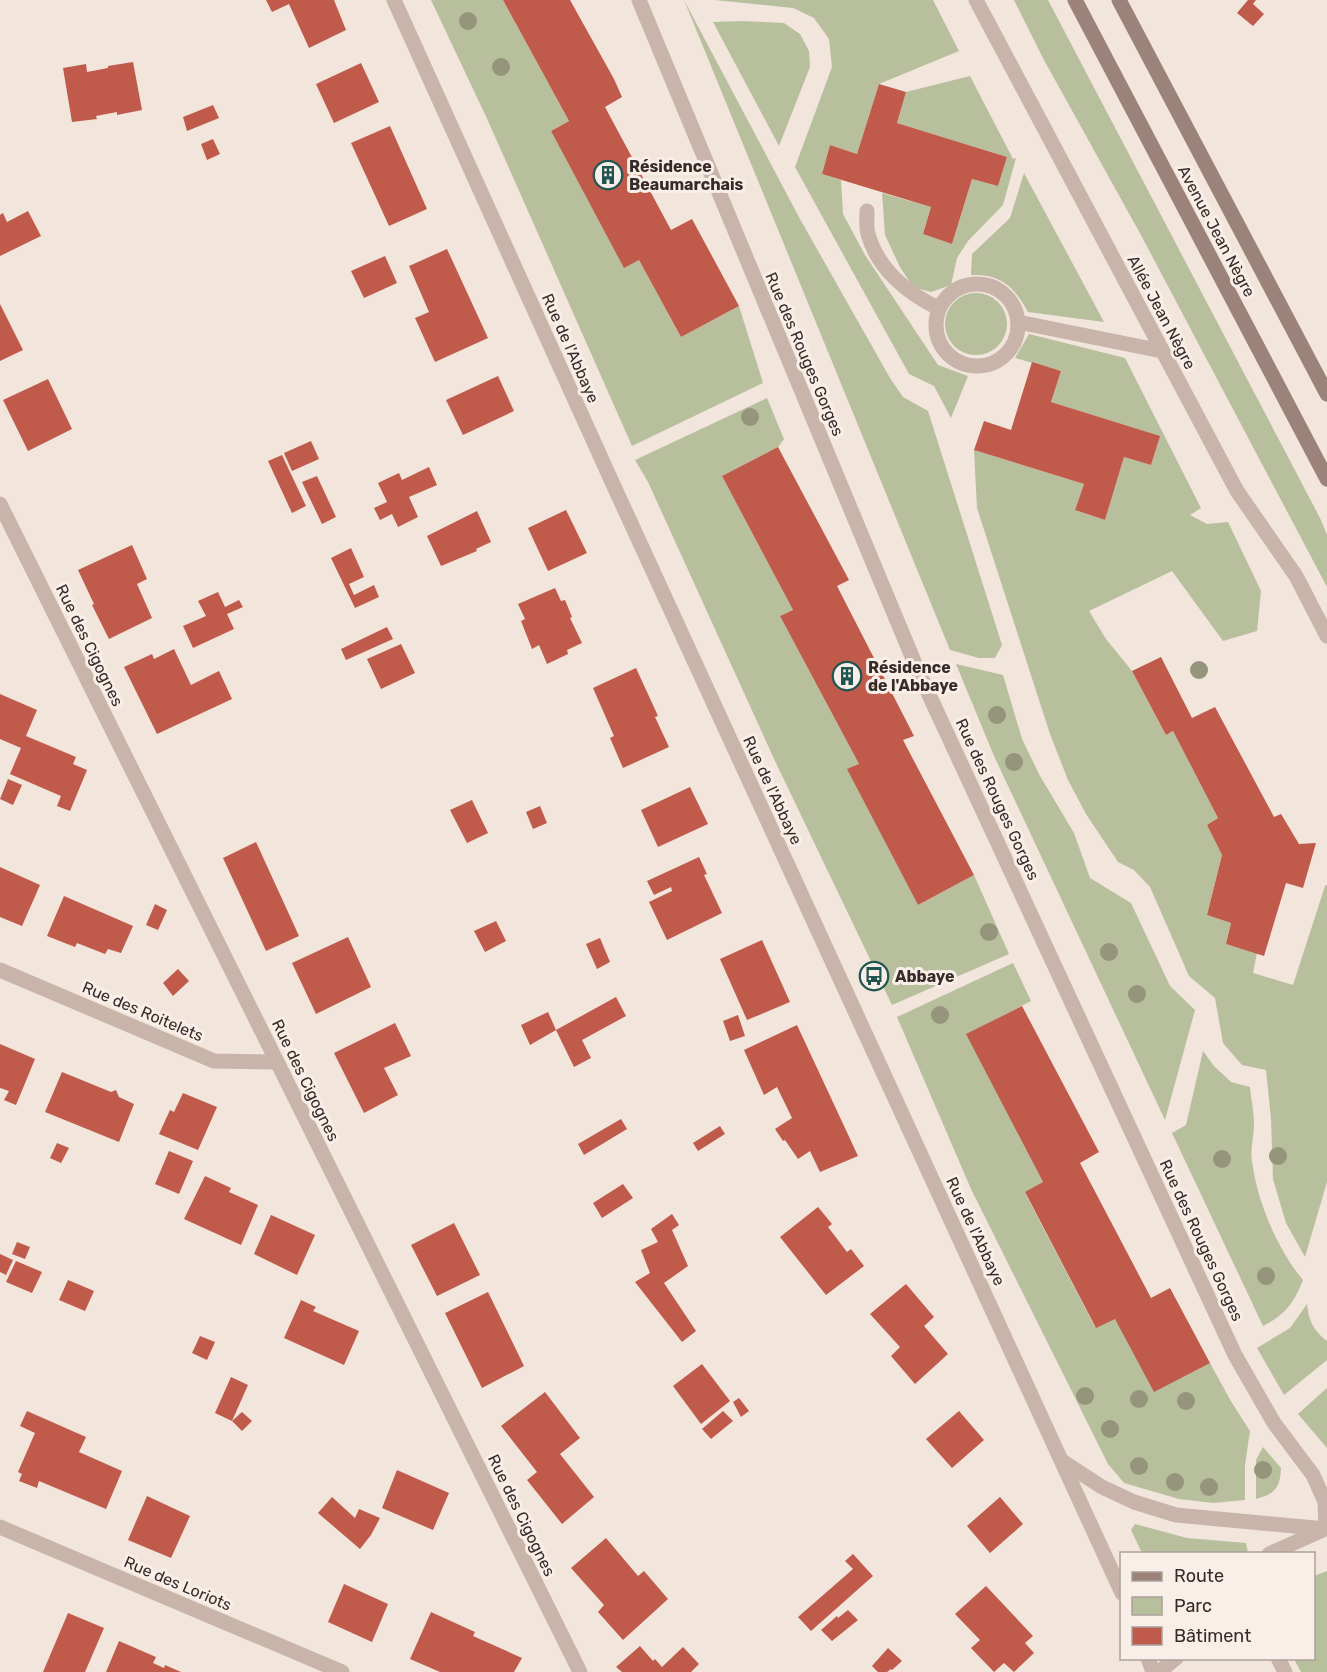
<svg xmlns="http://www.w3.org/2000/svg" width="1327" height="1672" font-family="Rubik,sans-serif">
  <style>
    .green { fill: #b8bf9d }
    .building { fill: #c05a4b }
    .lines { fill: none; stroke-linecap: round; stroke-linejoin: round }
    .street { stroke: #c8b4a9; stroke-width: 15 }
    .secondary { stroke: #9c837a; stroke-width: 15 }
    .tree { fill: #95957c }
    .labels { text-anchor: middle; stroke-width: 6; stroke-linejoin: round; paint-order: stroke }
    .poi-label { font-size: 16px; font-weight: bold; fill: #362b28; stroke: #f9efe8; text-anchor: start }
    .street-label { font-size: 16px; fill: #362b28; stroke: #f9efe8 }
  </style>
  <rect width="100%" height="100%" fill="#f1e5dc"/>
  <g class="green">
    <path d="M431 0H503L569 121 551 131 624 267 639 260 681 337 739 306 763 383 632 446 489 123Z"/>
    <path d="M684 0 800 219 890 378 903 397 928 411 1002 645 995 658H979L950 650Z"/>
    <path d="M715 0H933L959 51 879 84 857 154 830 145 822 174 841 180 843 214 865 255 938 365 968 376 951 418 934 386 909 374 795 167 832 67 829 39 814 18 793 8Z"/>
    <path d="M1014 0H1048L1320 518 1327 535V587L1142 237 1044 60Z"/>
    <path d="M742 21 784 23 800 34 809 51 810 67 779 146 713 22Z"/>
    <path d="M970 76 1013 159 1016 158 1003 205 968 241 957 258 951 285 931 292 913 287 900 267 885 235 882 193 931 207 923 234 952 244 972 179 998 186 1007 157 897 123 906 92Z"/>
    <path d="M1024 173 1104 322 1028 312C1014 287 1002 274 971 275L972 254 1010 218Z"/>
    <circle cx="976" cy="324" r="31"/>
    <path d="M1029 334 1125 358 1201 508 1190 515 1207 524 1228 522 1261 591 1257 631 1223 641 1172 571 1089 611 1106 639 1132 671 1166 735 1173 731 1218 818 1207 825 1222 855 1207 915 1231 923 1226 944 1257 953 1253 973 1293 985 1325 886 1327 885V1182L1305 1257 1286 1223 1273 1179 1271 1119 1266 1070 1242 1065 1223 1043 1215 998 1189 976 1150 887 1134 870 1118 862 1086 814 1068 780 1050 734 977 508 974 450 1084 484 1075 510 1105 520 1124 457 1151 465 1159 436 1051 402 1061 371 1015 358Z"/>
    <path d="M767 398 784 439 778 447 722 476 793 610 780 616 859 764 848 770 918 905 974 875 1009 954 892 1005 775 761 648 482 635 460Z"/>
    <path d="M956 664 1003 675 1022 739 1040 776 1074 833 1090 878 1131 903 1170 986 1195 1010 1165 1120 994 756Z"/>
    <path d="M1013 963 1031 1001 967 1034 1043 1182 1025 1193 1095 1327 1115 1319 1210 1363 1232 1403 1250 1431 1245 1465V1500L1213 1503 1179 1499 1124 1483 1108 1464 971 1189 897 1017Z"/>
    <path d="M1203 1051 1214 1066 1231 1082 1250 1087C1251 1099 1254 1112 1254 1124 1254 1136 1250 1149 1252 1161 1257 1201 1277 1249 1303 1280 1293 1304 1286 1314 1263 1326L1172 1133 1186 1125Z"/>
    <path d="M1307 1304C1309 1321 1313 1330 1327 1341V1360L1284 1395 1257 1348 1290 1328Z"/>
    <path d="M1327 1388V1448L1298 1414Z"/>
    <path d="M1263 1447 1281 1468C1280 1488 1275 1494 1256 1499V1460Z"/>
    <path d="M1135 1524 1187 1538 1246 1543 1248 1553H1142L1131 1530Z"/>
    <path d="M1327 1571V1672H1301L1294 1659 1314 1658V1576Z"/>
  </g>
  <g class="building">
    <path d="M266 0H334L346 30 309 48 289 4 272 12Z"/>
    <path d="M503 0H570L614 79 622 97 605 107 671 230 692 219 739 306 681 337 639 260 624 268 551 131 569 121Z"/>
    <path d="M1248 0H1256L1253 4 1264 14 1253 26 1237 13Z"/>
    <path d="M133 62 142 110 117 115V112L96 116 97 119 72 122 63 68 86 64 87 72 108 68V66Z"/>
    <path d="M361 63 379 102 334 123 316 84Z"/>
    <path d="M879 84 906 92 897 123 1007 157 998 186 972 179 952 244 923 234 931 207 822 174 830 145 857 154Z"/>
    <path d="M213 105 219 118 187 131 183 117Z"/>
    <path d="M390 126 427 209 389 226 351 143Z"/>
    <path d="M213 139 220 154 207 160 201 144Z"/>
    <path d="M28 211 41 236 0 256V215L3 213 7 222Z"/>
    <path d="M447 249 488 338 435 362 415 318 429 312 409 266Z"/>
    <path d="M385 256 397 283 364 298 351 271Z"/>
    <path d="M0 304 23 350 0 361Z"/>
    <path d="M1032 362 1061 371 1051 402 1160 436 1151 465 1124 457 1105 520 1075 510 1084 484 974 450 984 421 1011 430Z"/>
    <path d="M498 376 514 411 463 435 446 400Z"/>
    <path d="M48 379 72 429 28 451 3 400Z"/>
    <path d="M311 441 319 459 292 471 284 453Z"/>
    <path d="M778 447 849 580 837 586 914 736 903 740 974 875 918 905 847 769 859 764 780 616 793 610 722 476Z"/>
    <path d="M282 455 306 506 292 513 268 461Z"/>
    <path d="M429 467 437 485 409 497 418 517 398 527 392 514 380 520 374 508 387 502 378 483 399 473 402 480Z"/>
    <path d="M317 476 336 517 322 524 302 482Z"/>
    <path d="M566 510 587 553 548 571 528 528Z"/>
    <path d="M477 511 491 542 476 549 477 551 441 566 427 536Z"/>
    <path d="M132 545 147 579 137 584 152 618 109 639 92 605 94 604 78 570Z"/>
    <path d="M351 548 364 577 349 584 354 595 374 585 379 597 355 608 331 558Z"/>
    <path d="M555 588 561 601 565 600 572 617 570 618 582 643 567 650 568 654 547 664 539 645 532 649 521 621 525 619 518 604Z"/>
    <path d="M218 592 225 607 239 600 243 607 227 614 234 629 193 648 183 626 206 616 198 601Z"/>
    <path d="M387 627 393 639 346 660 341 649Z"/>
    <path d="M401 644 415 673 381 689 367 659Z"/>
    <path d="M174 649 191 685 219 671 232 699 157 734 124 667 152 654 154 659Z"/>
    <path d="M1161 657 1192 718 1215 707 1274 817 1281 814 1299 844 1316 843 1303 888 1286 883 1264 956 1226 944 1231 923 1207 915 1222 855 1207 825 1218 818 1173 731 1166 735 1132 671Z"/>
    <path d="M636 668 658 716 655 717 669 747 623 768 610 738 614 736 593 688Z"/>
    <path d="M0 694 37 710 26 736 76 757 73 764 87 770 70 811 57 806 61 796 10 774 21 748 0 739Z"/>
    <path d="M8 779 22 785 13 805 0 799Z"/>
    <path d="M690 787 708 824 658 847 641 810Z"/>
    <path d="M472 800 488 833 467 843 450 810Z"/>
    <path d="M540 806 547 823 533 829 526 812Z"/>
    <path d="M256 842 299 936 266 951 223 858Z"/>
    <path d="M699 857 707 874 704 875 722 913 667 940 649 902 672 891 671 887 654 895 647 881Z"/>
    <path d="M0 867 40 885 22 926 0 917Z"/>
    <path d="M64 896 133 926 121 953 108 949 105 954 77 943 75 947 47 936Z"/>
    <path d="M155 904 167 910 158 930 146 925Z"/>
    <path d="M496 921 506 941 485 952 474 931Z"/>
    <path d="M348 937 371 987 316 1014 292 963Z"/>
    <path d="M600 938 610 962 597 969 586 944Z"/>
    <path d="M762 940 790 1002 747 1020 720 959Z"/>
    <path d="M178 969 189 981 173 996 163 983Z"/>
    <path d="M616 997 626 1016 582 1040 591 1058 574 1067 556 1030 530 1045 521 1025 548 1012 556 1030Z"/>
    <path d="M1022 1006 1099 1152 1080 1163 1151 1298 1170 1288 1210 1363 1154 1392 1115 1319 1096 1328 1025 1192 1043 1182 966 1034Z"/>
    <path d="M738 1015 745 1036 730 1041 723 1021Z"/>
    <path d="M395 1023 411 1056 384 1068 398 1095 364 1113 334 1053Z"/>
    <path d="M797 1025 858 1156 820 1172 810 1151 798 1159 785 1140 783 1141 775 1129 792 1118 777 1087 764 1095 744 1050Z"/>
    <path d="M0 1044 35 1059 16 1105 4 1100 9 1091 0 1088Z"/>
    <path d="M62 1072 111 1092 116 1090 119 1097 134 1104 119 1142 45 1112Z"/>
    <path d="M183 1093 217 1107 198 1150 159 1134 170 1110 174 1112Z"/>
    <path d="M621 1119 627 1129 584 1155 578 1144Z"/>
    <path d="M720 1126 725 1134 698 1151 693 1143Z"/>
    <path d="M57 1143 69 1148 61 1163 50 1158Z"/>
    <path d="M169 1151 193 1161 179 1194 155 1184Z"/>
    <path d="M205 1176 231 1188 229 1192 258 1205 241 1245 184 1219Z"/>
    <path d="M623 1184 633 1198 602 1218 593 1203Z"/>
    <path d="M818 1207 832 1224 828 1227 847 1252 851 1249 864 1266 826 1295 780 1237Z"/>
    <path d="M672 1214 679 1225 672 1230 688 1266 664 1283 696 1331 682 1342 635 1282 650 1273 641 1250 658 1242 651 1229Z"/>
    <path d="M271 1215 315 1235 297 1275 254 1254Z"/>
    <path d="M454 1223 480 1275 437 1296 411 1245Z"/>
    <path d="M17 1242 30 1247 25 1259 12 1254Z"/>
    <path d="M0 1254 13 1260 6 1275 0 1272Z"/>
    <path d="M16 1261 42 1272 32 1293 6 1282Z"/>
    <path d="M68 1280 94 1291 85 1311 59 1300Z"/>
    <path d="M906 1284 934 1317 924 1326 948 1354 915 1384 891 1356 900 1347 870 1314Z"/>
    <path d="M488 1292 524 1366 482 1388 445 1313Z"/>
    <path d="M301 1300 316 1307 313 1311 359 1331 344 1365 284 1338Z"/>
    <path d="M200 1336 215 1342 207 1360 192 1353Z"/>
    <path d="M702 1364 730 1401 701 1424 673 1386Z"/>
    <path d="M231 1377 248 1385 232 1421 215 1413Z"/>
    <path d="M545 1392 580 1438 560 1454 594 1497 562 1524 527 1480 537 1472 501 1426Z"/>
    <path d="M739 1398 749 1411 741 1417 733 1402Z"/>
    <path d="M27 1411 86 1437 79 1452 122 1471 106 1509 39 1481 37 1488 19 1481 22 1474 18 1472 35 1433 20 1426Z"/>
    <path d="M723 1411 733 1421 711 1439 702 1429Z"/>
    <path d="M959 1411 984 1440 952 1468 926 1439Z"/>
    <path d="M242 1412 252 1421 242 1431 232 1421Z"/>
    <path d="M397 1470 449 1493 433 1530 382 1508Z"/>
    <path d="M147 1496 190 1516 171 1558 128 1540Z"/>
    <path d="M332 1497 355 1518 359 1509 380 1518 371 1535 360 1549 318 1513Z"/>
    <path d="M1000 1497 1023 1524 990 1553 967 1526Z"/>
    <path d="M606 1538 638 1576 644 1571 668 1599 623 1640 598 1612 604 1605 571 1568Z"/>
    <path d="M853 1554 873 1576 811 1631 798 1617 853 1569 845 1561Z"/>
    <path d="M344 1584 388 1604 372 1642 328 1622Z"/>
    <path d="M986 1586 1033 1636 1025 1643 1034 1653 1014 1672 1004 1663 994 1672 971 1648 980 1640 955 1614Z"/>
    <path d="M848 1610 858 1620 832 1641 821 1630 837 1616 838 1618Z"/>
    <path d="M431 1612 475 1632 473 1636 522 1658 514 1672H440L410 1659Z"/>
    <path d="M68 1613 104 1628 85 1672H43Z"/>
    <path d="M119 1641 156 1657 153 1663 164 1668 165 1665 181 1672H106Z"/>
    <path d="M640 1646 653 1661 655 1659 662 1667 683 1647 699 1664 691 1672H622L616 1667Z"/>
    <path d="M888 1648 902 1661 892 1670 891 1669 887 1672H878L872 1666Z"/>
  </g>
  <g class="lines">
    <g class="street">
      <path d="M394 0 612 482 1122 1593"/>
      <path d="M639 0 918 671 1235 1355 1274 1423 1313 1475 1325 1502 1326 1529 1176 1515 1134 1502 1102 1487 1062 1461"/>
      <path d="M976 0 1237 491 1296 576 1327 636"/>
      <path d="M867 211C867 218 866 227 868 234 878 269 907 293 938 308"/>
      <circle cx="977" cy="325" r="41"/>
      <path d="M1018 322 1162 351"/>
      <path d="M0 504 580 1672"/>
      <path d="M0 970 214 1061 277 1062"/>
      <path d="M0 1527 342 1672"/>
      <path d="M1269 1554 1321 1531"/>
      <path d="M1148 1658 1153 1672"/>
      <path d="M1278 1658 1285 1672"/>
      <path d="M1159 1672 1176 1658"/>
    </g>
    <g class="secondary">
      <path d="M1075 0 1327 479"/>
      <path d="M1119 0 1327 394"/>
    </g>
  </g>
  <g class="tree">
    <circle cx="468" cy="21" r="9"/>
    <circle cx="501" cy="67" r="9"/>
    <circle cx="750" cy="417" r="9"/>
    <circle cx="1199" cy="670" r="9"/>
    <circle cx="997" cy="715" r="9"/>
    <circle cx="1014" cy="762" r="9"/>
    <circle cx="989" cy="932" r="9"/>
    <circle cx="1109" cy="952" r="9"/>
    <circle cx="1137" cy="994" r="9"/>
    <circle cx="940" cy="1015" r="9"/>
    <circle cx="1278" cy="1156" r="9"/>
    <circle cx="1222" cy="1159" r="9"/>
    <circle cx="1266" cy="1276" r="9"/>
    <circle cx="1085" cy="1396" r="9"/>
    <circle cx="1139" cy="1399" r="9"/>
    <circle cx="1186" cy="1401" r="9"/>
    <circle cx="1110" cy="1429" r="9"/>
    <circle cx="1139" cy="1466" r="9"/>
    <circle cx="1263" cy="1470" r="9"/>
    <circle cx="1175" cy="1482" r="9"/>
    <circle cx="1209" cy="1487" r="9"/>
  </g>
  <defs>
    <g id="building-ring" transform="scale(1.5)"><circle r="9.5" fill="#f9efe8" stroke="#205552" stroke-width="1.5"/><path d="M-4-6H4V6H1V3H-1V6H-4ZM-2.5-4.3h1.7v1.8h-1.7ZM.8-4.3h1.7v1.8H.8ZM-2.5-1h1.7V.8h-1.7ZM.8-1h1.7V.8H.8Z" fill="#205552"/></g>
    <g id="bus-ring" transform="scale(1.5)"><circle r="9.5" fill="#f9efe8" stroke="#205552" stroke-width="1.5"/><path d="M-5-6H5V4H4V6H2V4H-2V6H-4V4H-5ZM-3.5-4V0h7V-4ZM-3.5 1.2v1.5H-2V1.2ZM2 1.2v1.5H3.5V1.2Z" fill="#205552"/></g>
  </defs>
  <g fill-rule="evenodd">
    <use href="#building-ring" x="608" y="175"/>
    <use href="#building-ring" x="847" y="676"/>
    <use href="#bus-ring" x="874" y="976"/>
  </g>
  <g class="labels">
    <g class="poi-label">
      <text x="629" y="172">Résidence<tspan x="629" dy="18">Beaumarchais</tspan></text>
      <text x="868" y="673">Résidence<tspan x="868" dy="18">de l'Abbaye</tspan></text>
      <text x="895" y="982">Abbaye</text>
    </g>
    <g class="street-label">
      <text transform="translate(1217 231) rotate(62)" y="6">Avenue Jean Nègre</text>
      <text transform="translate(1162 312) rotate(62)" y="6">Allée Jean Nègre</text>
      <text transform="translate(571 348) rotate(66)" y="6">Rue de l'Abbaye</text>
      <text transform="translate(805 354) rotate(67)" y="6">Rue des Rouges Gorges</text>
      <text transform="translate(90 645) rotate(64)" y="6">Rue des Cigognes</text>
      <text transform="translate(773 790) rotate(65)" y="6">Rue de l'Abbaye</text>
      <text transform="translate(998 799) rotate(65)" y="6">Rue des Rouges Gorges</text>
      <text transform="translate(143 1011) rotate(23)" y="6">Rue des Roitelets</text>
      <text transform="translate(306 1080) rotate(64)" y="6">Rue des Cigognes</text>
      <text transform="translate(976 1231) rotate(65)" y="6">Rue de l'Abbaye</text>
      <text transform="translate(1202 1240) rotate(65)" y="6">Rue des Rouges Gorges</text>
      <text transform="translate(522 1515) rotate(64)" y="6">Rue des Cigognes</text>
      <text transform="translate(178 1583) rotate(23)" y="6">Rue des Loriots</text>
    </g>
  </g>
  <rect x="1120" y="1552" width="195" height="108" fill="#f9efe8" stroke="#aba19b" stroke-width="1.5"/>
  <rect x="1132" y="1572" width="30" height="9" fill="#9c837a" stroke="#aba19b" stroke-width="1.5"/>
  <text x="1174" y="1582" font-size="18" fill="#362b28">Route</text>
  <rect x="1132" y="1597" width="30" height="18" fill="#b8bf9d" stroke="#aba19b" stroke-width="1.5"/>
  <text x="1174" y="1612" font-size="18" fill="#362b28">Parc</text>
  <rect x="1132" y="1627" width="30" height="18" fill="#c05a4b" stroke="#aba19b" stroke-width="1.5"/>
  <text x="1174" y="1642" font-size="18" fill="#362b28">Bâtiment</text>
</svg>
